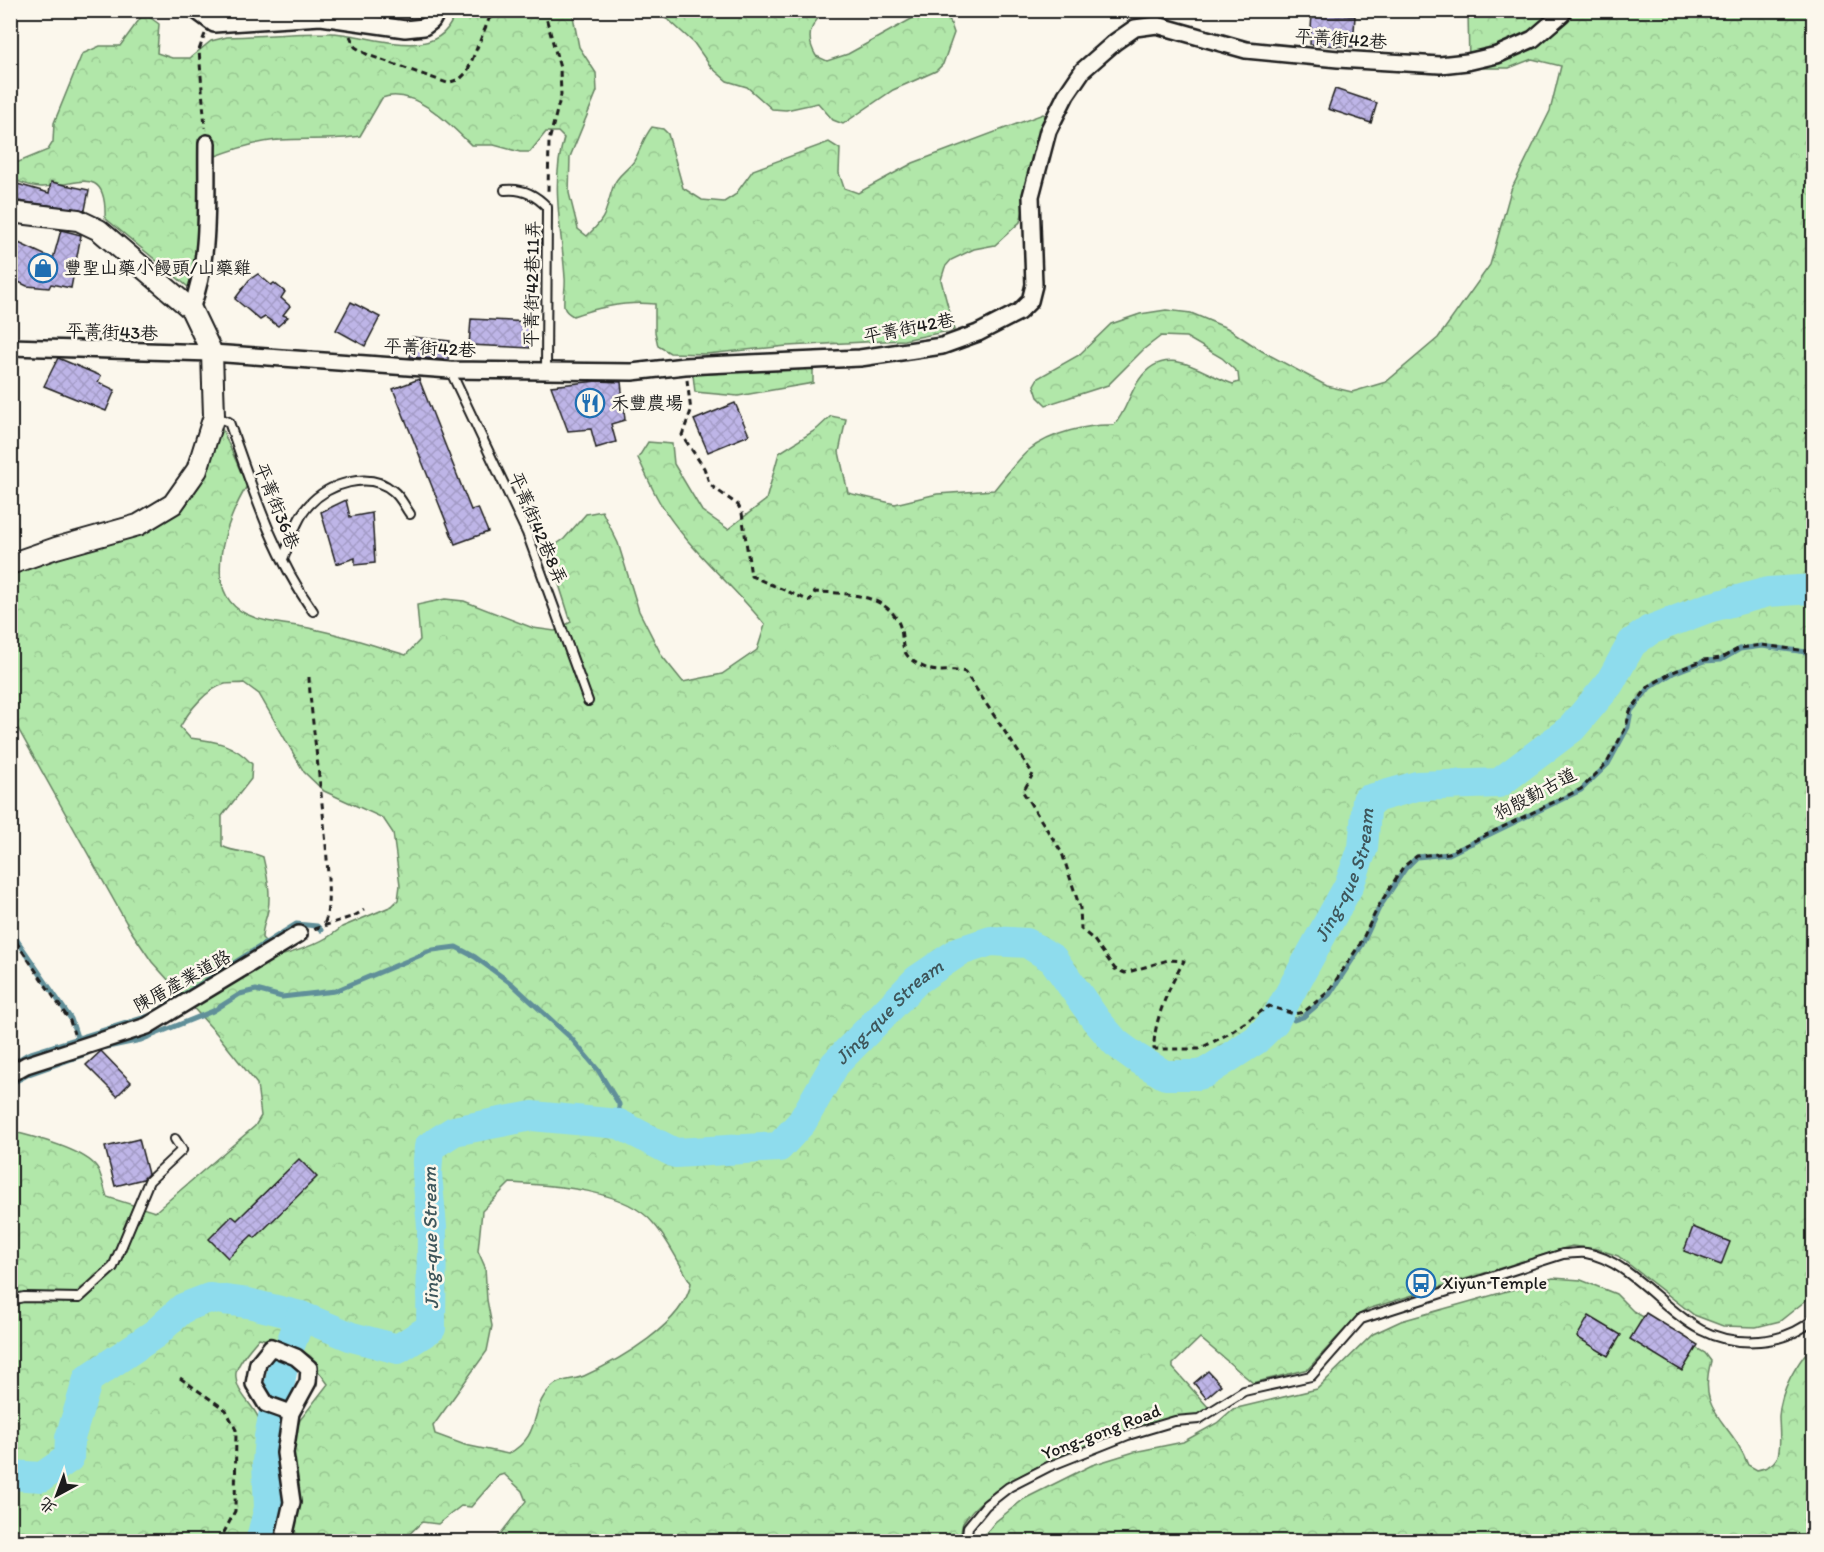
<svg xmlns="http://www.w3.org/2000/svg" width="1824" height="1552" font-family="Itim,'LXGW WenKai TC',sans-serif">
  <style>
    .forest { fill: url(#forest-crowns); stroke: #668262; stroke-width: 1.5; fill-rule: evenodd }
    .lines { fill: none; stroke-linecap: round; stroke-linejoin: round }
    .stream { stroke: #608f99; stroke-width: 5 }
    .river { stroke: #8edced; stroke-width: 30 }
    .building { fill: url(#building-cross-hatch); stroke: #1c1c1c; stroke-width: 1.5 }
    .service-casing { stroke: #1c1c1c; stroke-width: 12 }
    .minor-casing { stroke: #1c1c1c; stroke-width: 20 }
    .tertiary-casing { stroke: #1c1c1c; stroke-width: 24 }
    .path { stroke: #1c1c1c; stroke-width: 3; stroke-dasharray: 6 4.5; stroke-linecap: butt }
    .service { stroke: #fbf7ec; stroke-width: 8 }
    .minor { stroke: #fbf7ec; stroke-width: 15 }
    .tertiary { stroke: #fbf7ec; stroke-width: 20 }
    .labels { text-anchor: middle; stroke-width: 5; stroke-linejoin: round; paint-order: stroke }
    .street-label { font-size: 18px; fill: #1c1c1c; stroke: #fbf7ec }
    .poi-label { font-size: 18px; fill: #1c1c1c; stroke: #fbf7ec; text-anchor: start }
    .water-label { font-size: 20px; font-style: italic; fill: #3e565b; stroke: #fbf7ec }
  </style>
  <defs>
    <pattern id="forest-crowns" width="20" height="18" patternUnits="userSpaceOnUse" patternTransform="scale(1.5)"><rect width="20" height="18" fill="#b1e7a9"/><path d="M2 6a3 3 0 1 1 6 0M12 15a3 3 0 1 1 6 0" fill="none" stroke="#98c691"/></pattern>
    <pattern id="building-cross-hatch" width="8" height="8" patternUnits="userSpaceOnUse" patternTransform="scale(1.5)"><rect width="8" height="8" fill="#beb5e7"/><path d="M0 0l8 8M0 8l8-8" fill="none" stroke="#a39bc6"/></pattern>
  </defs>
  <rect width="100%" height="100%" fill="#fbf7ec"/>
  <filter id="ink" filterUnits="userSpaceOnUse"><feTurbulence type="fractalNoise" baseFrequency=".0167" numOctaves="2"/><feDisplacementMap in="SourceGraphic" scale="12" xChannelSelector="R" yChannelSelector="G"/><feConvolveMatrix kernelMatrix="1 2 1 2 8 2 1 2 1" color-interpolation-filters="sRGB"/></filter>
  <g filter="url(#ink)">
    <g class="forest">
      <path d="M455 11H572L579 47 596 73 597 91 570 157 569 193 578 229 587 236C609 215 604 213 613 187 616 176 628 170 634 161 641 149 643 138 652 127L663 129 668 134 683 188 702 200 724 202 735 195 753 170 829 142 840 149 839 173 844 188 858 193 913 163 1043 114 1048 116 1020 222 995 245 974 249 951 260 945 267 941 280 954 330 904 340 787 346 706 354 670 353 658 346 655 332V304C627 301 599 307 573 316 568 313 565 311 564 306 563 297 566 287 565 278 562 231 550 184 564 138L558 132H546L530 152H520L494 145H471C450 124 414 86 382 98L360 136C333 141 308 138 281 140 258 141 234 149 213 157L193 291 105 218C107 164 77 185 43 187 33 188 20 182 11 179V169L16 163 48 150 53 142 54 123 82 54 100 46H120L144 13 159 24 157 53 172 58H190L211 41 227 37C261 36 295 33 329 33 367 32 442 69 455 11Z"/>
      <path d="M653 11H825C810 25 805 37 816 56L827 61 848 54 924 12 942 11 948 15 954 33 943 64 936 71 893 90 843 124 833 120 818 103 786 110 772 109 747 87 727 81 711 67 694 43 670 21Z"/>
      <path d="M1468 11H1813L1814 1294 1780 1321 1756 1327 1723 1326 1694 1315 1618 1256 1597 1249 1572 1246 1368 1309 1357 1316 1308 1369 1253 1383 1200 1338 1173 1364V1368L1209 1408C1199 1419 1164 1420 1148 1425 1100 1438 988 1479 963 1523 961 1528 961 1536 960 1542L495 1541 526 1501 522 1491 504 1474 498 1476 471 1507 461 1506 438 1524 422 1522 402 1541H291L295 1500 290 1447 300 1420 328 1384C309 1356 292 1345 259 1338 252 1347 238 1361 236 1373 234 1391 251 1402 258 1417 272 1448 278 1514 258 1541H11L10 1131C31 1136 87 1150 98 1169 102 1177 104 1188 107 1197L155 1212 255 1126 261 1116 257 1084 217 1034 152 962 131 931 11 716V573L88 547 198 485 222 429 247 486C227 518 199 591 246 614 267 624 291 624 313 629 344 635 375 646 406 655L420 640 417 605 445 599 464 601 533 628 555 631 571 622 548 550 564 539 586 514 602 511 618 543 639 611 662 656 683 682 722 674 757 650 765 625C733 585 683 544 659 501 651 487 645 472 638 458L648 442 672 444 674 464 702 511 728 529 766 500 779 453 817 429 831 416 846 419 839 452 848 493 895 504 937 494 994 490C1005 477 1016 461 1029 450 1050 433 1088 424 1114 425 1126 412 1129 394 1139 380 1165 341 1201 373 1233 384L1239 382 1238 373 1222 358 1186 337 1161 336 1144 349 1108 385 1046 405 1038 397 1034 385 1038 378 1079 355 1111 324 1140 314 1166 310 1191 313 1227 328 1262 351 1327 386 1352 392 1386 382 1438 338 1490 265 1511 190 1550 111 1561 66 1532 59 1509 68H1472L1469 65ZM244 683 259 694 304 772 324 791 383 818 393 833 400 885 398 900 392 906 342 927C325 942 301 950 280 956L262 938C262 927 266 920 268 910 271 892 267 875 263 857 249 850 236 854 222 846V816L251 779 252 764C234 744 216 741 190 738L180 727C189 711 206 689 225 684 231 683 238 684 244 683ZM510 1183C552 1185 626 1189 654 1224 669 1241 679 1264 691 1283 684 1324 619 1360 584 1376 575 1380 561 1379 554 1385 527 1407 545 1434 508 1454L465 1445 435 1434 433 1426 487 1351 492 1326 487 1300 485 1267 478 1251 482 1211Z"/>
      <path d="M813 367V383L738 396 695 392 693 375Z"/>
      <path d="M1553 1278 1581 1280 1616 1294 1633 1311 1705 1353 1711 1361C1696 1415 1731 1419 1748 1465L1757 1470C1766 1468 1772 1466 1777 1458 1782 1449 1779 1427 1779 1416 1781 1388 1796 1365 1813 1344V1541L979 1542 995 1522 1024 1499 1092 1465 1134 1452 1183 1442 1217 1423 1233 1409 1317 1389 1373 1334 1401 1321Z"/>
    </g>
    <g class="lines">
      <g class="stream">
        <path d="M803 10V16"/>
        <path d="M10 930 71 1019 77 1037"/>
        <path d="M1294 1020 1303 1017 1330 994 1362 945 1379 908 1405 869 1417 857 1449 854 1581 790 1608 764 1628 727 1631 711 1650 687 1673 673 1704 661 1721 660 1740 649 1762 646 1814 653"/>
        <path d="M1256 1040 1282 1026"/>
        <path d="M98 1049 141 1040 213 1011 240 994 256 990 282 997 335 991 433 950 456 947 475 957 512 984 571 1038 598 1070 619 1104V1124"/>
        <path d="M10 1065 28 1054 149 1016 296 924 317 926 321 930"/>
        <path d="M16 1081 29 1074 86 1054"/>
      </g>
      <g class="river">
        <path id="s1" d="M10 1475 42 1477 69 1458 70 1438 88 1379 156 1333 183 1308 209 1298 248 1303 301 1316 352 1337 398 1349 431 1328 432 1227 427 1174 429 1147 454 1131 532 1116 619 1124 675 1153 779 1147 802 1122 835 1064 917 980 960 951 991 941 1027 943 1053 959 1096 1020 1116 1043 1135 1057 1165 1075H1198L1205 1073 1256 1040 1274 1022 1349 885 1363 848 1367 800 1417 786 1499 783 1572 728 1609 684 1632 643 1650 630 1708 608 1768 592 1814 589"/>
        <path d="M260 1542 269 1508 267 1463 269 1437 284 1362 301 1316"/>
      </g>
    </g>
    <g class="building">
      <path d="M1312 14 1355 16 1353 47 1310 44Z"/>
      <path d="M1335 89 1377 103 1371 123 1328 109Z"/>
      <path d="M10 182 49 193 51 182 89 190 85 210 10 200Z"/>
      <path d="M61 230 81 235 71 288 51 284 49 288 27 286 10 278V239L53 259Z"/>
      <path d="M258 274 271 285 274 283 285 292 281 298 290 306 283 315 288 317 278 326 265 317 260 320 235 299 249 280Z"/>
      <path d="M351 302 380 317 365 346 336 330Z"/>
      <path d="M471 319 531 322 530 348 469 345Z"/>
      <path d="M412 337 450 341 448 360 410 357Z"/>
      <path d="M58 358 101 376 98 382 115 390 106 411 44 386Z"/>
      <path d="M419 379 471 510 478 508 488 532 455 544 393 389Z"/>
      <path d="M597 381 621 382 625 420 611 424 616 442 596 448 591 429 568 431 551 386Z"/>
      <path d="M735 403 749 435 708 452 694 420Z"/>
      <path d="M346 500 350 517 372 513 375 563 355 565V558L336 564 321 512Z"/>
      <path d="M101 1051 131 1082 117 1096 86 1065Z"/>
      <path d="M139 1139 148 1174 143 1179 115 1186 105 1147Z"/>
      <path d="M299 1159 317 1177 255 1238 252 1235 228 1258 209 1239 232 1216 237 1220Z"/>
      <path d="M1693 1227 1730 1242 1721 1265 1684 1251Z"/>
      <path d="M1646 1313 1698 1345 1682 1371 1630 1339Z"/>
      <path d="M1589 1316 1621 1335 1608 1356 1577 1337Z"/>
      <path d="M1208 1371 1221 1385 1206 1398 1194 1383Z"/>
    </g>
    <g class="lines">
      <g class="service-casing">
        <g id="service">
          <path d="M505 190C522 188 536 195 547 207L546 372"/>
          <path d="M450 370 527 533 588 701"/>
          <path d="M216 417 229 422C252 487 273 555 313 611"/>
          <path d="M283 559C290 542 296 519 309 505 328 484 369 470 393 491 400 496 405 507 410 514"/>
          <path d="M10 1300 24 1297 79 1298 113 1267 149 1181 182 1150 175 1139"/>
          <path d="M966 1542 968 1527 986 1505 1009 1487 1050 1466 1128 1435 1175 1421 1199 1419 1244 1391 1311 1376 1361 1319 1563 1254C1570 1254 1579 1252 1586 1253 1629 1260 1664 1311 1701 1330 1736 1348 1785 1345 1814 1319"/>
        </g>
      </g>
      <g class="minor-casing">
        <g id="minor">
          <path d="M195 10 214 24 321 17 405 29 424 27 432 21 438 10"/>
          <path d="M191 309C211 258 206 197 207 143"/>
          <path d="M10 347 212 353 450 370 632 372 685 366 860 358 942 346 978 333 1019 312 1030 301 1034 285 1031 196 1048 131 1066 95 1083 70 1115 42 1135 28 1157 25 1246 50 1338 59 1440 65 1467 62 1497 55 1533 39 1562 14"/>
          <path d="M10 1074 26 1065 147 1026 299 934"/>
          <path d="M283 1542 292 1502 285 1453 291 1413 308 1382 309 1368 296 1357 271 1347 258 1363 254 1384 266 1404 291 1413"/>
        </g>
      </g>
      <g class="tertiary-casing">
        <path id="tertiary" d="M10 212 78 220 99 230 191 309 212 353 214 416 197 470 173 504 138 525 56 548 10 564"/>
      </g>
      <g class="path">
        <path d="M544 10 560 68 561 95 549 141 548 191"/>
        <path d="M205 34 199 50 205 128"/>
        <path d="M350 36 355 47 368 55 447 83 460 79 467 72 489 19 499 10"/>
        <path d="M687 380 691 411 682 435 704 468 710 485 738 505 742 513 751 576 810 601 815 592C840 593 881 593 896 618 910 640 890 653 928 669 938 673 954 669 965 672L1033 774 1023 792 1062 853 1080 908 1081 929 1094 940 1115 969 1125 973 1168 960 1184 961C1170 985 1153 1021 1154 1049H1199L1228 1034 1269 1006 1294 1014 1304 1012 1328 992 1360 944 1378 907 1403 867 1417 856 1449 853 1581 789 1607 763 1626 727 1630 711 1649 686 1673 672 1704 660 1721 658 1740 648 1762 645 1814 652"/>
        <path d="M309 677C310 721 339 900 324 924"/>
        <path d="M314 929 354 916 364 910"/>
        <path d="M10 933 70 1021 74 1034"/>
        <path d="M180 1378 226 1410 236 1430 235 1511 219 1542"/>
      </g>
      <use href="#service" class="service"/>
      <use href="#minor" class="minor"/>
      <use href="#tertiary" class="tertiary"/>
    </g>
  </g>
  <defs>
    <g id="shop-ring" transform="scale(1.5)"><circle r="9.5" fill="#fbf7ec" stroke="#1f6fb2" stroke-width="1.5"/><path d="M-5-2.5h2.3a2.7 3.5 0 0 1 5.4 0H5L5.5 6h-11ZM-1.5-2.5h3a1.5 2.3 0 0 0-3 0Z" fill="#1f6fb2"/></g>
    <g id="restaurant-ring" transform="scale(1.5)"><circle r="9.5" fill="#fbf7ec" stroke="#1f6fb2" stroke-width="1.5"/><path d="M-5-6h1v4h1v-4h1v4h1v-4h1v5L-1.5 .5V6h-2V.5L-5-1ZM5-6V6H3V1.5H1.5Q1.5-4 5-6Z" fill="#1f6fb2"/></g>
    <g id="bus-ring" transform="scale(1.5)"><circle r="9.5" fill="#fbf7ec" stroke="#1f6fb2" stroke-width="1.5"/><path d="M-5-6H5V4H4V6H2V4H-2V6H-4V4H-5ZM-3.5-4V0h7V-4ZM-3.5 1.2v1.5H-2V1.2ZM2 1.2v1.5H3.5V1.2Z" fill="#1f6fb2"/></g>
  </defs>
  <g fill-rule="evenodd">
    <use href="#shop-ring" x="43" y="268"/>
    <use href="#restaurant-ring" x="590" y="403"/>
    <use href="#bus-ring" x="1421" y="1283"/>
  </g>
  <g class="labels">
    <g class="street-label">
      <text transform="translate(1341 39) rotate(4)" y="6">平菁街42巷</text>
      <text transform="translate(532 284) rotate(-89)" y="6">平菁街42巷11弄</text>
      <text transform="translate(909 328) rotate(-11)" y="6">平菁街42巷</text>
      <text transform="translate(112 332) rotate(2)" y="6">平菁街43巷</text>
      <text transform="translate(430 348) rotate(3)" y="6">平菁街42巷</text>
      <text transform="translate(277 506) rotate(68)" y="6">平菁街36巷</text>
      <text transform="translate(538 528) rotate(67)" y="6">平菁街42巷8弄</text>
      <text transform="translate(1535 794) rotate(-28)" y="6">狗殷勤古道</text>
      <text transform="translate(182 981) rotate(-29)" y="6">陳厝產業道路</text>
      <text transform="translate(1101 1432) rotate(-21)" y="6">Yong-gong Road</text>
    </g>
    <g class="poi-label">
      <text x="64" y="274">豐聖山藥小饅頭/山藥雞</text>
      <text x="611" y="409">禾豐農場</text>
      <text x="1442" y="1289">Xiyun Temple</text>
    </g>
    <g class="water-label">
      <text dy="7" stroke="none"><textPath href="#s1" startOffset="1898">Jing-que Stream</textPath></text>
      <text dy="7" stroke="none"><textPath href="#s1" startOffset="1250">Jing-que Stream</textPath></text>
      <text transform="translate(430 1238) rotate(-91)" y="7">Jing-que Stream</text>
    </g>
  </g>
  <rect width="1824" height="1552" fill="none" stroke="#fbf7ec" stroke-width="36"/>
  <rect x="18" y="18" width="1788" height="1516" fill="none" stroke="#1c1c1c" stroke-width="2" filter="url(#ink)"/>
  <g transform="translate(57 1495) rotate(221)" stroke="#fbf7ec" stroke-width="4.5" paint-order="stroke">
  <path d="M0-4.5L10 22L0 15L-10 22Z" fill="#1c1c1c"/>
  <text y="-9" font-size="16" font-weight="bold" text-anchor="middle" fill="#1c1c1c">北</text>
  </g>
</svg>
